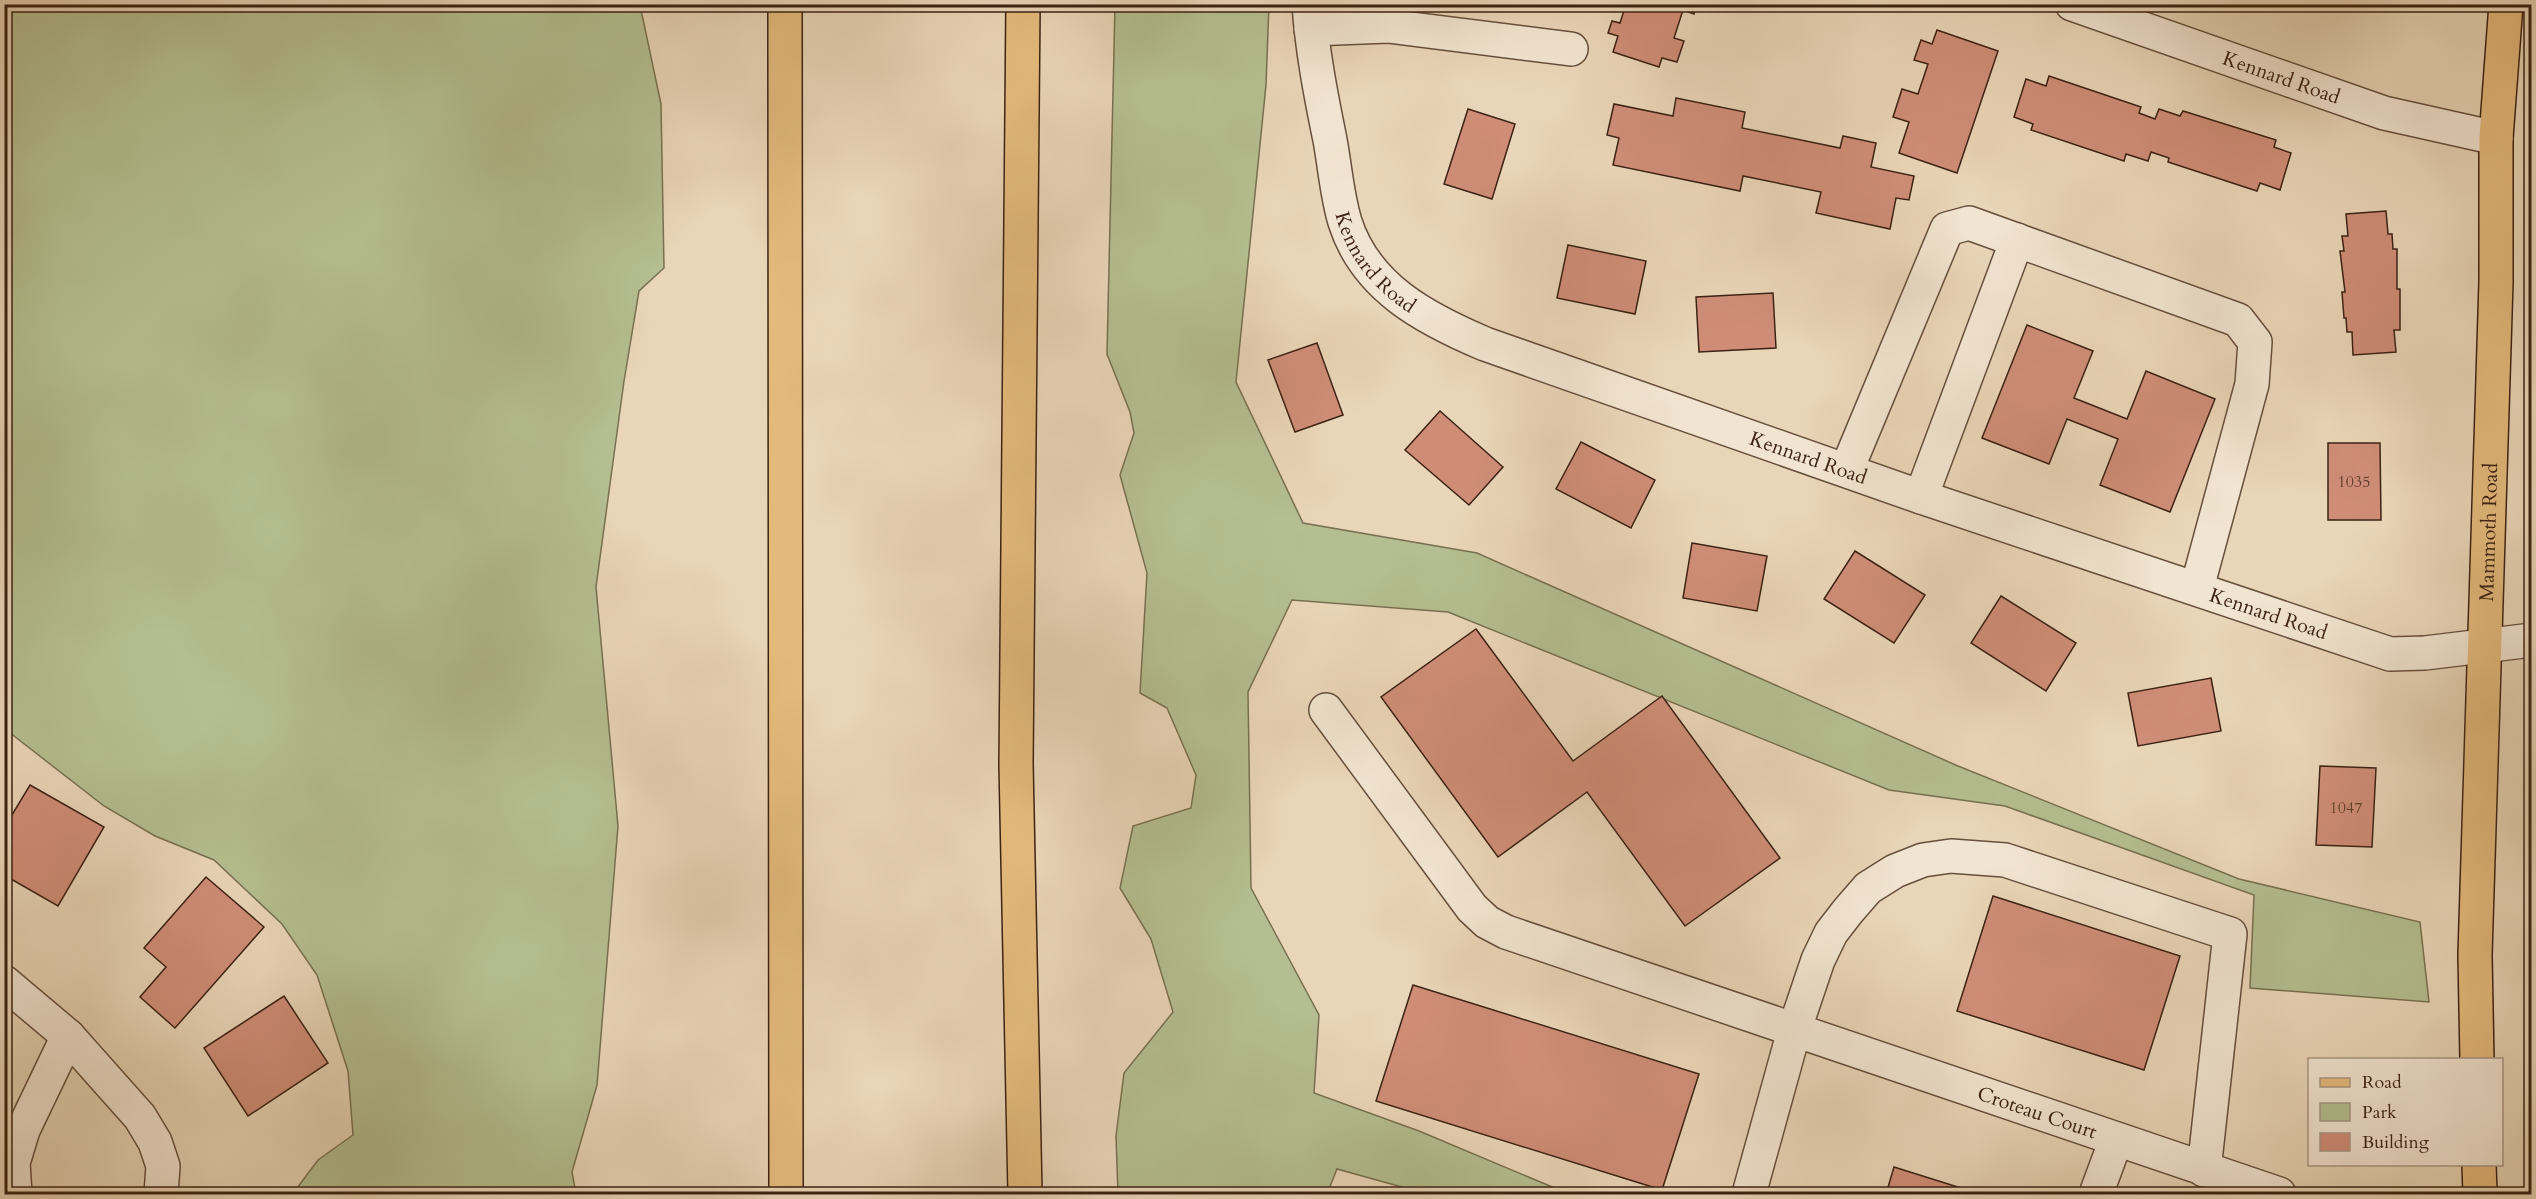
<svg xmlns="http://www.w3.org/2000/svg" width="2536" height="1199" font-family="Cardo,serif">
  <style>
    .green { fill: #b4be90; stroke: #787052; stroke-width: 1.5 }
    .building { fill: #cf8d78; stroke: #3c2213; stroke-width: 1.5 }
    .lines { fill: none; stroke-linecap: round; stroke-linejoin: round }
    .minor-casing { stroke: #674f3c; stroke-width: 36 }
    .major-casing { stroke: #3c2213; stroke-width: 36 }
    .highway-casing { stroke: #3c2213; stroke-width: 36 }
    .minor { stroke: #f1e4d0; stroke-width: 33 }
    .major { stroke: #e4ba7c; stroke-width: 33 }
    .highway { stroke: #e4ba7c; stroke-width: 33 }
    .labels { text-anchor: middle; stroke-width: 5; stroke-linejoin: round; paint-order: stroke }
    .number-label { font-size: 16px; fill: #613d2c }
    .street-label { font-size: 20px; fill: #3c2213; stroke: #f1e4d0 }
  </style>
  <rect width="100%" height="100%" fill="#e9d5b7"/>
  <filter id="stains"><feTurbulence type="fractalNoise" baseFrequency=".00333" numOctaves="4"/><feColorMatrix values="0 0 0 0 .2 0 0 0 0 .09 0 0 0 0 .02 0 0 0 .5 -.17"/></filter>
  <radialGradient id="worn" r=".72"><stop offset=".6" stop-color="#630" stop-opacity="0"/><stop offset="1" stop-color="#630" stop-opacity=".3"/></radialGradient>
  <g class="green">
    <path d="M4 5H640L661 104 664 268 639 291 624 381 596 587 618 826 597 1085 572 1172 576 1194H280L294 1192 318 1160 353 1135 348 1071 317 975 282 924 214 860 155 836 104 806 5 729Z"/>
    <path d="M1115 5H1269L1266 85 1236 382 1303 523 1477 553 1958 766 2239 879 2420 922 2429 1002 2250 988 2254 895 2005 806 1889 790 1448 612 1292 600 1248 692 1251 888 1319 1015 1314 1093 1419 1131 1569 1194H1427L1337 1169 1327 1194H1118L1116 1136 1124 1073 1173 1012 1151 939 1120 888 1133 826 1191 808 1196 775 1167 708 1140 693 1147 573 1120 475 1134 433 1130 412 1107 354Z"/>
  </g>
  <g class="building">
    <path d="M1626 4H1697L1694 14 1683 10 1674 38 1684 41 1677 62 1662 58 1659 67 1613 52 1618 36 1608 33 1612 21 1620 23Z"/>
    <path d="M1937 30 1998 51 1957 173 1899 153 1909 122 1893 117 1902 89 1918 94 1928 64 1914 60 1921 40 1932 44Z"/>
    <path d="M2049 76 2141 107 2139 113 2155 119 2159 109 2180 116 2183 111 2276 140 2274 147 2291 153 2280 190 2260 183 2257 191 2168 162 2169 158 2151 152 2148 161 2126 154 2124 161 2031 130 2033 124 2014 117 2026 79 2046 86Z"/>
    <path d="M1676 98 1745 112 1742 128 1840 148 1843 136 1876 143 1871 167 1914 176 1909 200 1896 198 1890 229 1816 213 1821 192 1743 176 1740 191 1613 165 1619 138 1607 135 1614 104 1673 116Z"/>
    <path d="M1468 109 1515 124 1492 199 1444 184Z"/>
    <path d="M2386 211 2388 234H2392L2393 249H2397V289H2400V330H2394L2396 352 2353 355 2352 332H2347L2346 318H2344L2342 292H2345L2340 251H2344L2342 236H2348L2346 214Z"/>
    <path d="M1568 245 1646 261 1635 314 1557 298Z"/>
    <path d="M1773 293 1776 348 1699 352 1696 297Z"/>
    <path d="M2027 325 2093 351 2074 398 2127 419 2146 371 2215 399 2170 512 2100 485 2118 439 2067 419 2049 464 1982 438Z"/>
    <path d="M1317 343 1343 415 1295 432 1268 360Z"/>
    <path d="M1440 411 1503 467 1469 505 1405 450Z"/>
    <path d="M1581 442 1655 480 1631 528 1556 489Z"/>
    <path d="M2328 443H2380L2381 520H2328Z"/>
    <path d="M1692 543 1767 556 1757 611 1683 598Z"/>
    <path d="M1855 551 1925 595 1894 643 1824 599Z"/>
    <path d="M2001 596 2076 643 2046 691 1971 643Z"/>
    <path d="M1476 629 1573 761 1662 696 1780 858 1685 926 1587 792 1498 857 1381 697Z"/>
    <path d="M2211 678 2221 731 2138 746 2128 693Z"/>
    <path d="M2320 766 2376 768 2372 847 2316 845Z"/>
    <path d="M30 785 104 827 58 906 4 875V828Z"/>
    <path d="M206 877 264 927 175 1028 140 997 166 967 144 948Z"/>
    <path d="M1993 896 2180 956 2144 1070 1957 1011Z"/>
    <path d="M1413 985 1699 1074 1662 1190 1376 1101Z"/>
    <path d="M284 996 328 1063 248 1116 204 1048Z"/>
    <path d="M1894 1167 1980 1194H1886Z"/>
  </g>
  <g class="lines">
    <g class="minor-casing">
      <g id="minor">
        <path id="s1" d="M1309 4C1312 50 1321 96 1330 140 1335 167 1337 196 1345 222 1366 288 1426 319 1485 344L1921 497 2390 654 2425 653 2532 640"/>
        <path id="s2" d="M2072 4 2384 113 2496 138"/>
        <path d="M1311 29 1388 26 1571 49"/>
        <path d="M1847 469 1947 229 1969 223 2238 320 2255 342 2252 384 2197 588"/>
        <path d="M1921 497 2017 240"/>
        <path id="s3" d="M1326 710 1472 908 1487 922 1506 932 2279 1194"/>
        <path d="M4 982 68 1036 140 1117 155 1142 163 1166 161 1194"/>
        <path d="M15 1194 13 1163 23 1130 68 1036"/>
        <path d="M1749 1194 1794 1031 1818 960 1831 933 1848 911 1868 888 1895 871 1923 860 1951 856 2005 860 2230 934 2204 1170"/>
        <path d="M2096 1194 2116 1140"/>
      </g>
    </g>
    <g class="major-casing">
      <g id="major">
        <path id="s4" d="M2477 1060 2475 955 2496 282V138L2506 4"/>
        <path d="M2479 1164 2480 1194"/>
      </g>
    </g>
    <g class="highway-casing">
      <g id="highway">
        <path d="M785 4 786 1194"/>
        <path d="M1023 4 1016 764 1025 1194"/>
      </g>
    </g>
    <use href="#minor" class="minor"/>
    <use href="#major" class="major"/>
    <use href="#highway" class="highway"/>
  </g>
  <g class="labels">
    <g class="number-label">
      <text x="2354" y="487">1035</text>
      <text x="2346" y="813">1047</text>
    </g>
    <g class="street-label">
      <text dy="7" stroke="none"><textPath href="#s2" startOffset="222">Kennard Road</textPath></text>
      <text dy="7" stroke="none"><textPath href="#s1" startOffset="272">Kennard Road</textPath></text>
      <text dy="7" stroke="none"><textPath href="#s1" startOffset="756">Kennard Road</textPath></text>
      <text dy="7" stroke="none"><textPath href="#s4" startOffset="528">Mammoth Road</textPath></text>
      <text dy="7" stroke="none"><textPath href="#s1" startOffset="1242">Kennard Road</textPath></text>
      <text dy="7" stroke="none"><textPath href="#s3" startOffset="849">Croteau Court</textPath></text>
    </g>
  </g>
  <rect width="2536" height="1199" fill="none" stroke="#e9d5b7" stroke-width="24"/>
  <rect x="6" y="6" width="2524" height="1187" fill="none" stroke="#3c2213" stroke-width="3"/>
  <rect x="12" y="12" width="2512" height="1175" fill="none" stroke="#3c2213" stroke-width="1.5"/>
  <rect x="2308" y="1058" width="195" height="108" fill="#f1e4d0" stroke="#a99684" stroke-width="1.5"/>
  <rect x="2320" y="1078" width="30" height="9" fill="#e4ba7c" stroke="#a99684" stroke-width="1.5"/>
  <text x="2362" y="1088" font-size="18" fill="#3c2213">Road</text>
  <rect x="2320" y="1103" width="30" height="18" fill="#b4be90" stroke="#a99684" stroke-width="1.5"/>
  <text x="2362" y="1118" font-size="18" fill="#3c2213">Park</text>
  <rect x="2320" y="1133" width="30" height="18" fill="#cf8d78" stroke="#a99684" stroke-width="1.5"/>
  <text x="2362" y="1148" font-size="18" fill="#3c2213">Building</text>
  <rect width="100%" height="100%" filter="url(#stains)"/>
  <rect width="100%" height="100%" fill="url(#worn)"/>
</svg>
